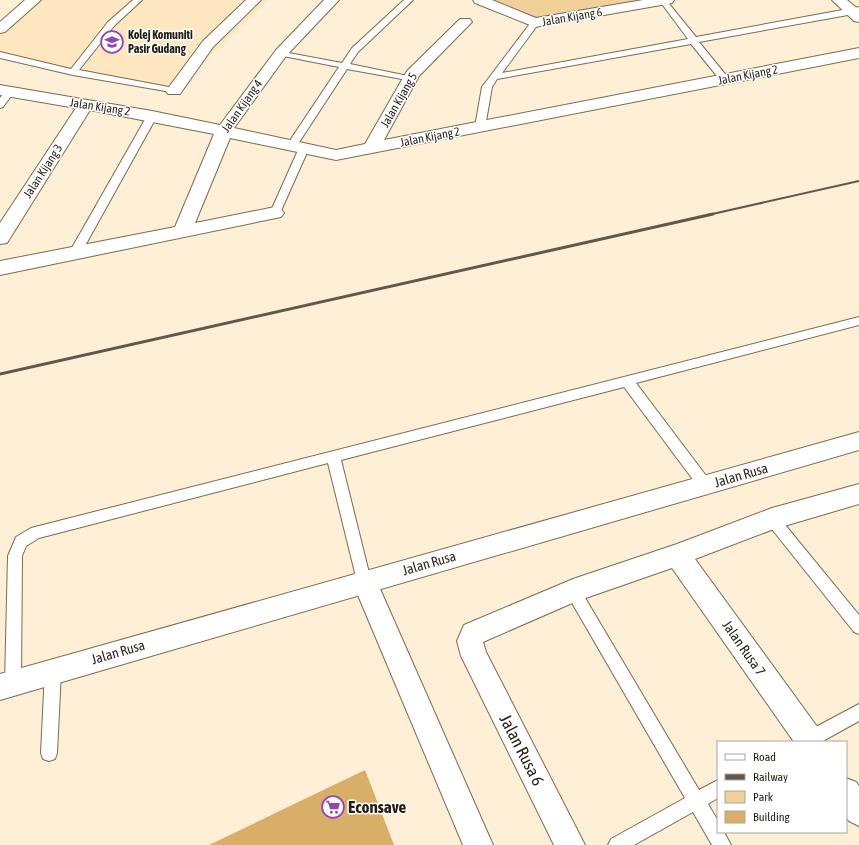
<svg xmlns="http://www.w3.org/2000/svg" width="859" height="845" font-family="'Asap Condensed',sans-serif">
  <style>
    .built { fill: #fee6c0 }
    .green { fill: #f2d09a }
    .building { fill: #d9ae68 }
    .lines { fill: none; stroke-linecap: round; stroke-linejoin: round }
    .service-casing { stroke: #7c6b4f; stroke-width: 2 }
    .minor-casing { stroke: #7c6b4f; stroke-width: 2 }
    .tertiary-casing { stroke: #7c6b4f; stroke-width: 2 }
    .service { fill: #fff; fill-rule: evenodd }
    .minor { fill: #fff; fill-rule: evenodd }
    .tertiary { fill: #fff; fill-rule: evenodd }
    .rail-far1 { stroke: #615849; stroke-width: 2 }
    .rail { stroke: #615849; stroke-width: 3 }
    .labels { text-anchor: middle; stroke-width: 3; stroke-linejoin: round; paint-order: stroke }
    .far-street-label { font-size: 12px; fill: #251e13; stroke: #fff }
    .far-poi-label { font-size: 12px; font-weight: bold; fill: #251e13; stroke: #fff; text-anchor: start }
    .street-label { font-size: 14px; fill: #251e13; stroke: #fff }
    .near-street-label { font-size: 17px; fill: #251e13; stroke: #fff }
    .near-poi-label { font-size: 17px; font-weight: bold; fill: #251e13; stroke: #fff; text-anchor: start }
  </style>
  <rect width="100%" height="100%" fill="#ffefd6"/>
  <path class="built" d="M34 0H268L174 91 0 55V29Z"/>
  <path class="green" d="M481 0H667L535 23Z"/>
  <path class="building" d="M365 770 394 845H209Z"/>
  <g class="lines">
    <g class="service-casing">
      <g id="service">
        <path d="M133 0H142L114 26 79 70 174 88 177 89V93L73 75 0 58V52L71 69 108 22Z"/>
        <path d="M404 0H413L358 52 350 64 413 77V81L347 69 296 147H288L287 145 339 67 278 55V51L342 63 352 48Z"/>
        <path d="M659 0H666L696 37 859 7V13L699 42 729 79 724 82 721 81 691 44 497 79 492 87 485 127 480 130 477 129 475 127 482 87 532 21H538L539 23 502 73 688 39Z"/>
        <path d="M9 89 14 92 3 107 0 108V98L6 90Z"/>
        <path d="M152 113 157 116 81 253 79 256H71L69 253 147 116Z"/>
        <path d="M304 145 309 148 280 213 279 216H271L270 213 299 148Z"/>
        <path d="M859 317V325L636 383 710 481 712 485 710 489 705 491 700 489 624 387 341 460 371 581 369 586 364 588 359 586 357 581 328 463 39 538 26 546 22 556 21 683 19 689 13 691 7 689 5 683 8 556 16 537 31 528Z"/>
        <path d="M772 513 777 515 859 615V634L854 632 767 523 765 519 767 515Z"/>
        <path d="M573 584 578 586 699 790 718 780V798L708 804 718 821V832H724L731 845H712L693 812 634 845H608L611 839 685 798 568 596 566 591 568 586Z"/>
        <path d="M53 663 59 665 61 671 57 753 55 759 49 761 43 759 41 753 45 671 47 665Z"/>
        <path d="M859 704V721L821 742H797L799 736Z"/>
      </g>
    </g>
    <g class="minor-casing">
      <g id="minor">
        <path d="M25 0H41L5 32 0 33V22Z"/>
        <path d="M246 0H261L213 47 180 94H168L166 91 203 41Z"/>
        <path d="M324 0H339L286 56 234 128 336 150 365 144 407 71 460 19H470L472 22 419 76 384 140 859 48V58L336 160 230 138 195 223 275 207 281 209 284 213 281 217 0 275V261L175 227 214 134 90 110 7 243 0 244V223L76 108 0 95V85L152 111 220 125 276 50Z"/>
        <path d="M473 0H492L536 18 643 0H674L672 3 667 4 535 27 475 3Z"/>
        <path d="M832 0H847L859 10V22L854 21Z"/>
        <path d="M859 484V504L774 529 695 559 821 732 825 742H794L672 568 577 601 483 642 486 652 585 845H554L461 656 457 641 464 625 573 579 677 544 772 508Z"/>
        <path d="M364 569 373 573 493 845H463L352 581 355 573Z"/>
        <path d="M846 778 856 782 859 786V826L849 821 846 817Z"/>
      </g>
    </g>
    <g class="tertiary-casing">
      <path id="tertiary" d="M859 432V450L0 700V674Z"/>
    </g>
    <use href="#service" class="service"/>
    <use href="#minor" class="minor"/>
    <use href="#tertiary" class="tertiary"/>
    <path class="rail-far1" d="M708 215 859 181"/>
    <path class="rail" d="M0 374 713 214"/>
  </g>
  <defs>
    <g id="university-ring" transform="scale(1.15)"><circle r="9.5" fill="#fff" stroke="#9445b5" stroke-width="1.5"/><path d="M0-5L7-2L0 1L-7-2ZM-4 1L0 2.5L4 1V4Q0 6-4 4Z" fill="#9445b5"/></g>
    <g id="supermarket-ring" transform="scale(1.15)"><circle r="9.5" fill="#fff" stroke="#9445b5" stroke-width="1.5"/><path d="M-6-5.5h2.5l.6 2H6L4.5 2H-2.5L-4.4-4H-6ZM-1.5 3.2a1.3 1.3 0 1 0 .1 0ZM3 3.2a1.3 1.3 0 1 0 .1 0Z" fill="#9445b5"/></g>
  </defs>
  <g fill-rule="evenodd">
    <use href="#university-ring" x="112" y="42"/>
    <use href="#supermarket-ring" x="333" y="807"/>
  </g>
  <g class="labels">
    <g class="far-street-label">
      <text transform="translate(572 17) rotate(-10)" y="4">Jalan Kijang 6</text>
      <text transform="translate(748 75) rotate(-11)" y="4">Jalan Kijang 2</text>
      <text transform="translate(399 100) rotate(-60)" y="4">Jalan Kijang 5</text>
      <text transform="translate(242 106) rotate(-55)" y="4">Jalan Kijang 4</text>
      <text transform="translate(100 107) rotate(9)" y="4">Jalan Kijang 2</text>
      <text transform="translate(430 137) rotate(-11)" y="4">Jalan Kijang 2</text>
      <text transform="translate(43 171) rotate(-57)" y="4">Jalan Kijang 3</text>
    </g>
    <g class="far-poi-label">
      <text x="128" y="39">Kolej Komuniti<tspan x="128" dy="14">Pasir Gudang</tspan></text>
    </g>
    <g class="street-label">
      <text transform="translate(741 475) rotate(-16)" y="5">Jalan Rusa</text>
      <text transform="translate(429 563) rotate(-16)" y="5">Jalan Rusa</text>
      <text transform="translate(744 648) rotate(55)" y="5">Jalan Rusa 7</text>
      <text transform="translate(118 652) rotate(-16)" y="5">Jalan Rusa</text>
    </g>
    <g class="near-street-label">
      <text transform="translate(522 750) rotate(63)" y="6">Jalan Rusa 6</text>
    </g>
    <g class="near-poi-label">
      <text x="348" y="813">Econsave</text>
    </g>
  </g>
  <rect x="717" y="741" width="130" height="92" fill="#ffffff" stroke="#a8a5a1"/>
  <rect x="725" y="754" width="20" height="6" fill="#ffffff" stroke="#a8a5a1"/>
  <text x="753" y="761" font-size="12" fill="#251e13">Road</text>
  <rect x="725" y="774" width="20" height="6" fill="#615849" stroke="#a8a5a1"/>
  <text x="753" y="781" font-size="12" fill="#251e13">Railway</text>
  <rect x="725" y="791" width="20" height="12" fill="#f2d09a" stroke="#a8a5a1"/>
  <text x="753" y="801" font-size="12" fill="#251e13">Park</text>
  <rect x="725" y="811" width="20" height="12" fill="#d9ae68" stroke="#a8a5a1"/>
  <text x="753" y="821" font-size="12" fill="#251e13">Building</text>
</svg>
